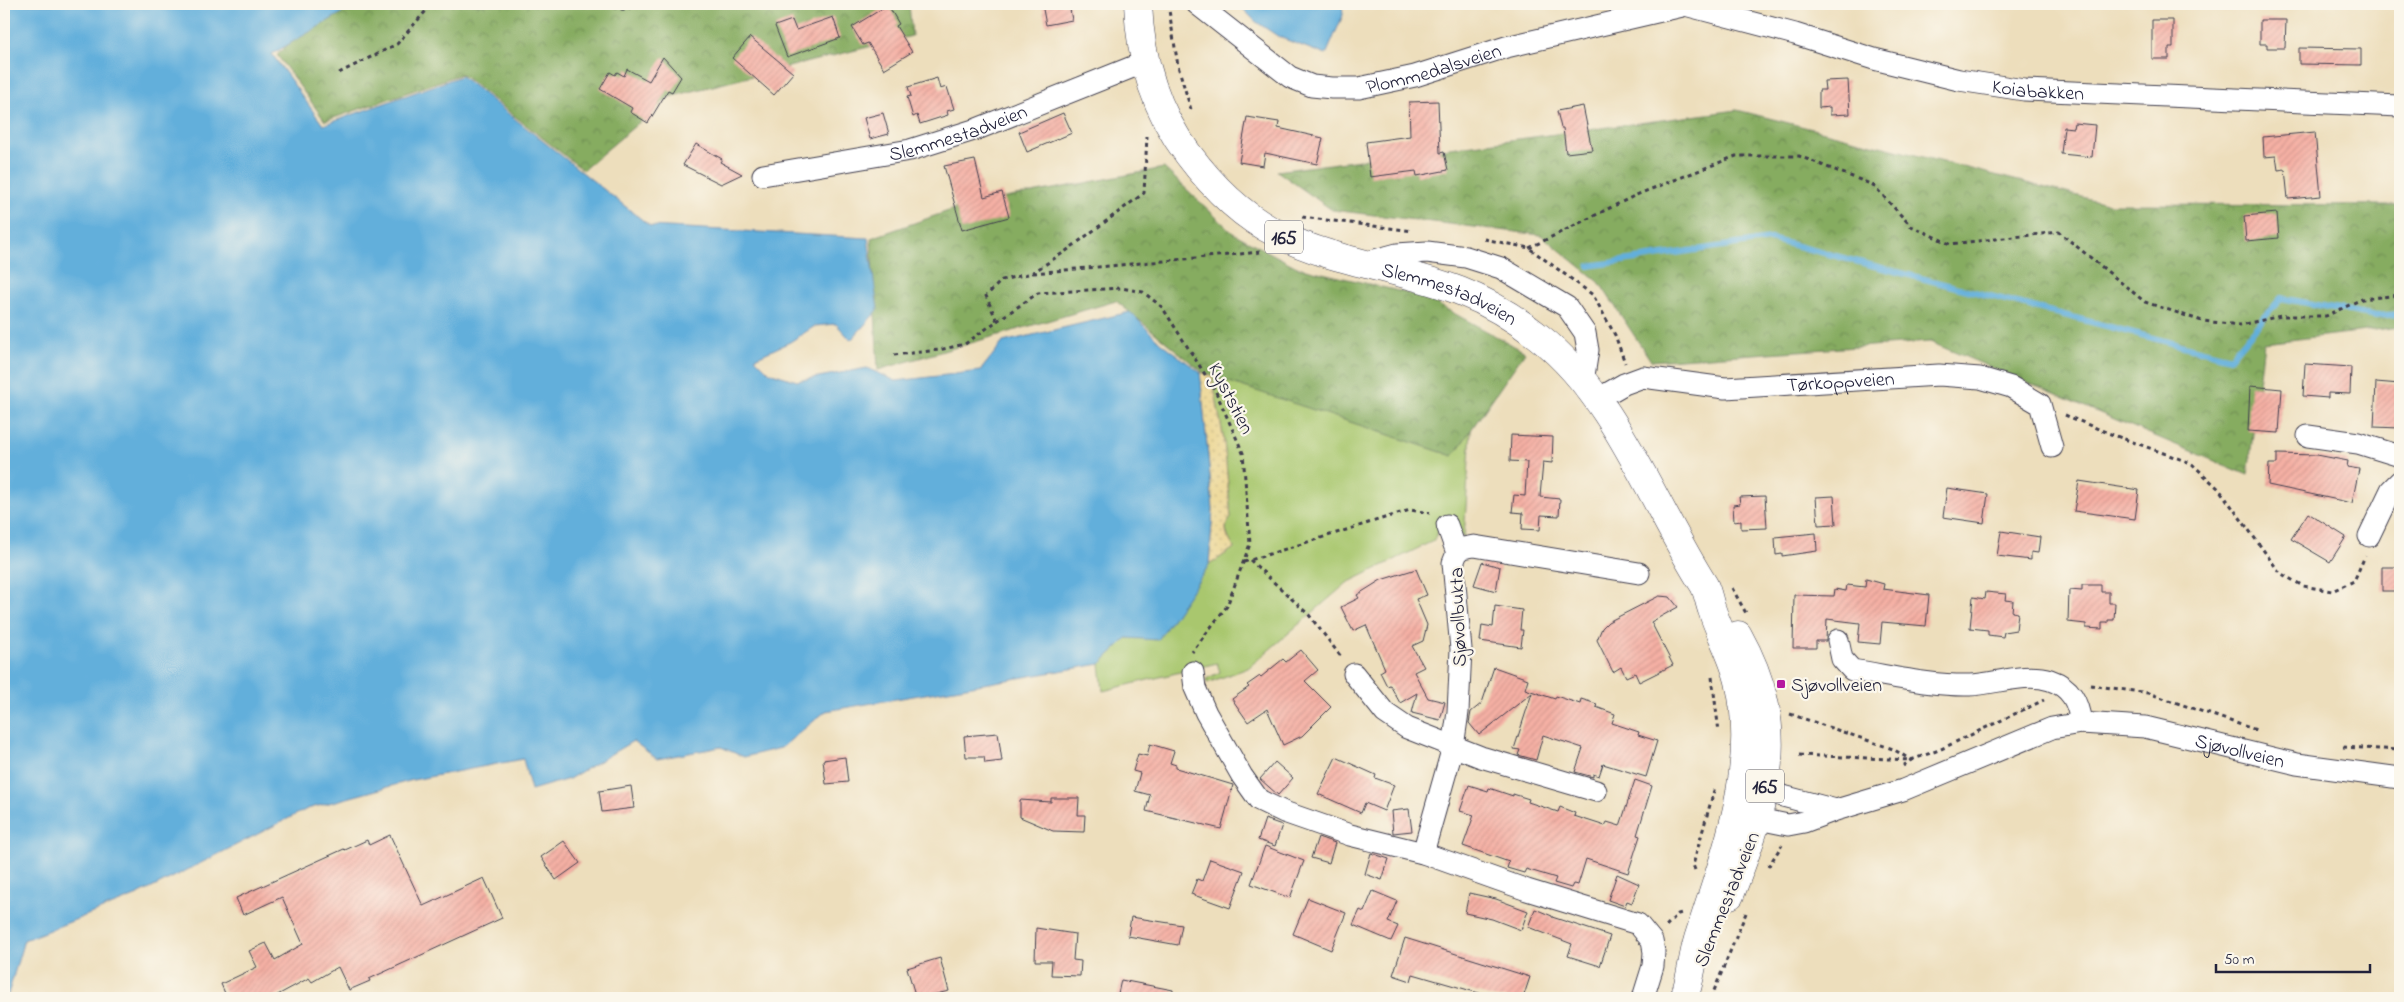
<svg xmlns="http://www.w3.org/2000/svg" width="2404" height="1002" font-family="'Indie Flower',sans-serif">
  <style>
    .green { fill: #a9c76e; stroke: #667454 }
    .forest { fill: url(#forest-crowns); stroke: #54674e }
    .sand { fill: url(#sand-dots); stroke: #887e6c }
    .water { fill: #62afdb; stroke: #42688b }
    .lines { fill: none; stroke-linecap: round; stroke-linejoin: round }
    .stream { stroke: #62afdb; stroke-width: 6 }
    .building { fill: url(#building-hatch) }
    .minor-casing { stroke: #403e4e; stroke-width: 23 }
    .major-casing { stroke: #403e4e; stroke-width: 29 }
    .path { stroke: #403e4e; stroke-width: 3; stroke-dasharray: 4 4; stroke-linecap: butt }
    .minor { stroke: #fff; stroke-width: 21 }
    .major { stroke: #fff; stroke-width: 28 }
    .poi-dot { fill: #b5179e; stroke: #fbf7ec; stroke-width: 2 }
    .labels { text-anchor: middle; stroke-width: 4.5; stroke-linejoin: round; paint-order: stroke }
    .shield { fill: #fbf7ec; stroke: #636270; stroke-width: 1 }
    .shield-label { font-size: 19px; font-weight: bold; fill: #22223b }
    .street-label { font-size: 20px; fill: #22223b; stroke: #fbf7ec }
    .poi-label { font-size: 20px; fill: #22223b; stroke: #fbf7ec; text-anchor: start }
  </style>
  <defs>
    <pattern id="forest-crowns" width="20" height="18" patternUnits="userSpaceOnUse" patternTransform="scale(1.25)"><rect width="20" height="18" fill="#86ac61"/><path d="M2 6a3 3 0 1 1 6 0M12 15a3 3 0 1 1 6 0" fill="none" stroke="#6d8c51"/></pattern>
    <pattern id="sand-dots" width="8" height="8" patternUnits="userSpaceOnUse" patternTransform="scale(1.25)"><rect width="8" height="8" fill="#eeda9e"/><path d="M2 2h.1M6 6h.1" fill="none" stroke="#ccbb89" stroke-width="1.8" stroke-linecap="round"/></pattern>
    <pattern id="building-hatch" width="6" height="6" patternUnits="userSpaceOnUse" patternTransform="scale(1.25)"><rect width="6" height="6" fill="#f5b0a4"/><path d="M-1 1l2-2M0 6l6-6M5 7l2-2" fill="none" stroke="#d2978e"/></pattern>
  </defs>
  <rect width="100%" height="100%" fill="#fbf7ec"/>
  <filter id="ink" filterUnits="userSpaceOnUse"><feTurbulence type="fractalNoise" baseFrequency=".02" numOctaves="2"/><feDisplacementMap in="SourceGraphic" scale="10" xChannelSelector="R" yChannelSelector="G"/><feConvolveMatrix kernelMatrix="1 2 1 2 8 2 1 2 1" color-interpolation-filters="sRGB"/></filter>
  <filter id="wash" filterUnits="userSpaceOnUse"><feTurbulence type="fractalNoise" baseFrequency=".0096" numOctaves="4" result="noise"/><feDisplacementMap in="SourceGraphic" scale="20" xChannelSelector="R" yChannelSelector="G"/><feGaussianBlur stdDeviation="1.12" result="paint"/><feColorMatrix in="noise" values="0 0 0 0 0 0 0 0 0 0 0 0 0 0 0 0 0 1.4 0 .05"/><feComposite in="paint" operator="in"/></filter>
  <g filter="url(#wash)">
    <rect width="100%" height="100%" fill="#eddebc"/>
    <path class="green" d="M1212 376 1453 456 1471 430 1464 538 1446 518 1433 541 1347 583 1248 668 1207 683 1206 679 1220 672 1217 663 1103 691 1100 664 1127 638 1158 639 1209 565 1234 548C1228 537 1222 528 1231 518L1224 441Z"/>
    <g class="forest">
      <path d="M331 4H909L912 36 669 97 583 170 461 74 325 121 277 55Z"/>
      <path d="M1737 110 2110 204 2400 205V327L2264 343 2248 475 1930 342 1651 361 1599 282 1541 235 1332 210 1277 171Z"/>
      <path d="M1164 168 1233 233 1297 267 1424 297 1525 352 1453 456 1205 374 1116 301 878 370 871 238 963 206Z"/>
    </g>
    <path class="sand" d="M1200 372 1212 376 1224 441 1231 518C1221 528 1228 537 1234 548L1209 565 1213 509Z"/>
    <g class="water">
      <path d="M4 4H357L272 54 323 125 461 76 650 226 868 238 878 310 851 340 836 324 815 326 790 342 755 358 769 372 797 381 867 368 896 381 980 371 1003 342 1130 312 1161 343 1200 372 1213 509 1209 565 1158 640 1127 638 1100 664 826 711 781 748 744 757 721 747 657 759 633 741 569 779 531 790 523 759 413 780 307 809 138 895 24 940 7 998H4Z"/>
      <path d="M1238 4H1342L1343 15 1326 55 1279 37 1255 21Z"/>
    </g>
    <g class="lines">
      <path class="stream" d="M1589 266 1770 239 2230 358 2281 298 2376 316 2400 314"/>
    </g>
    <g id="blocks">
      <g class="building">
        <path d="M1042 4H1069L1072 20 1046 25Z"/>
        <path d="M888 5 899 24 896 26 912 52 884 69 868 43 863 45 852 27Z"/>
        <path d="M833 17 840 38 787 57 775 26 792 20 796 30Z"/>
        <path d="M2152 20H2173V47H2169V59H2152Z"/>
        <path d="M2260 20H2286L2285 48H2267V44H2260Z"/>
        <path d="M750 37 793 73 774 95 732 58Z"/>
        <path d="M2299 48 2361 49V65L2299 64Z"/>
        <path d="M663 57 681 77 672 92 668 90 648 123 630 112 632 108 600 89 610 72 615 75 617 72 624 76 627 69 649 81Z"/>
        <path d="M937 78 940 89 947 87 954 109 947 111 948 115 920 124 917 115 913 117 907 97 911 96 908 87Z"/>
        <path d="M1848 80 1850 114 1830 115V107L1819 108V90H1825L1824 81Z"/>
        <path d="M1438 101 1440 153 1444 152 1448 170 1417 176 1416 171 1370 177 1366 142 1410 136 1409 102Z"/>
        <path d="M1583 106 1592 150 1566 153 1563 128H1561L1557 111Z"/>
        <path d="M883 113 889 134 870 139 864 118Z"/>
        <path d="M1063 113 1072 133 1027 152 1019 132Z"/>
        <path d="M1247 117 1279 122 1278 128 1323 138 1317 164 1265 153 1263 166 1239 162Z"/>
        <path d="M2074 123 2095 125 2092 157 2061 154 2064 127 2073 128Z"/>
        <path d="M2315 132 2321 196 2288 199 2285 169 2278 170 2276 156 2264 157 2263 137Z"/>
        <path d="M696 144 722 159 720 162 742 174 721 184 683 165Z"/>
        <path d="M975 160 984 197 1002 192 1009 217 962 230 944 166Z"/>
        <path d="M2277 213 2279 238 2246 241 2244 216Z"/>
        <path d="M2305 364 2351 367 2350 394 2328 393V398L2303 396Z"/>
        <path d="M2376 382 2400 384V428L2374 427Z"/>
        <path d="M2250 386 2282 389 2279 433 2248 431Z"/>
        <path d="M1511 435 1553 437 1552 463 1543 462 1540 497 1560 499 1559 516 1541 515 1540 530 1522 529 1523 513 1512 512 1514 495 1525 496 1527 462 1510 461Z"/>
        <path d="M2277 454 2317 455 2348 461 2347 467 2359 469 2352 503 2268 485 2269 464H2277Z"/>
        <path d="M2079 481 2139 490 2135 519 2074 511Z"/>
        <path d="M1947 488 1988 494 1984 523 1943 517Z"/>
        <path d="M1765 496 1767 528 1741 529V521L1734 522 1733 505 1740 504 1739 497Z"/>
        <path d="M1834 496 1836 524 1818 525 1816 497Z"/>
        <path d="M2308 513 2346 537 2330 562 2291 539Z"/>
        <path d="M2001 531 2040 537 2038 553 2031 552V560L1997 556Z"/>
        <path d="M1816 533 1817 551 1782 556V554L1776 555 1775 537Z"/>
        <path d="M1482 562 1500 567 1496 591 1474 585Z"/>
        <rect x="2382" y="567" width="18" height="24"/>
        <path d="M1416 569 1427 595 1416 599 1427 625 1423 641 1412 646 1424 667 1414 672 1428 698 1445 702 1440 720 1412 713 1417 693 1400 703 1390 685 1387 686 1380 672 1385 669 1366 625 1353 631 1341 607 1359 598 1357 595 1381 580Z"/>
        <path d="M1866 579 1884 584 1883 589 1929 595 1926 626 1882 622 1880 644 1858 642 1860 623 1827 619 1826 641H1816V648H1793L1794 595 1834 596 1835 589 1846 591 1847 585 1865 587Z"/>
        <path d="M2082 585H2101V592H2109V603H2115L2114 620H2108V623H2102V629L2086 628V624L2068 622 2069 590 2082 591Z"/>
        <path d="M1986 592 2006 594 2005 600 2013 601 2012 612 2018 613 2016 630 2004 632 2003 637 1988 635V630L1970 628 1973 597 1985 599Z"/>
        <path d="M1659 596 1670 597 1678 607 1651 622 1673 665 1639 682 1635 673 1626 677 1621 667 1613 672 1597 640 1602 628 1608 622Z"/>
        <path d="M1495 606 1522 610 1520 630H1523L1521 647 1480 641 1482 625 1493 627Z"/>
        <path d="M1301 650 1318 670 1305 681 1331 707 1302 736 1283 745 1267 709 1248 722 1232 699 1249 687 1247 685 1260 676 1261 677 1283 659 1286 662Z"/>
        <path d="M1494 667 1528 679 1525 689 1555 699 1556 696 1580 704 1581 699 1597 704 1596 707 1615 714 1612 723 1639 732 1638 735 1657 741 1646 777 1603 764 1599 776 1593 774V777L1575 772 1583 748 1543 735 1536 760 1518 755 1520 750 1514 749 1532 693 1479 735 1469 723 1471 712 1482 703Z"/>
        <path d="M998 733 1002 761 985 763 984 757H966L964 736Z"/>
        <path d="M1150 744 1174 751 1170 763 1176 765V768L1233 785 1221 829 1146 811 1150 795 1135 791 1140 773 1133 771 1138 754 1147 756Z"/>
        <path d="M845 757 848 782 826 784 823 760Z"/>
        <path d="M1336 757 1376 775 1375 778 1394 785 1384 811 1365 803 1361 813 1318 794Z"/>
        <path d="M1275 762 1293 778 1278 795 1260 779Z"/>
        <path d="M1635 780 1652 786 1637 835 1640 836 1628 873 1586 859 1578 885 1573 884 1571 888 1554 883 1556 878 1526 869 1524 873 1507 868 1509 862 1463 846 1474 815 1460 811 1469 785 1488 791 1489 788 1513 796V794L1529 799 1528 802 1558 812 1560 807 1575 813 1574 816 1605 826 1607 822 1620 826Z"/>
        <path d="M631 786 634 808 602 812 599 791Z"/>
        <path d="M1051 798H1079L1078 815H1085L1084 832 1053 831 1020 817V800L1051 802Z"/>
        <path d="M1409 809 1412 831 1393 833 1391 811Z"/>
        <path d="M1265 819 1282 825 1275 846 1258 840Z"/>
        <path d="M390 835 423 906 484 878 502 918 369 979 370 981 349 990 338 967 312 982 309 978 272 998H227L221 984 257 967 249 951 266 943 275 960 303 944 282 897 243 915 236 898 344 849 345 850 367 840 369 845Z"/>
        <path d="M1318 837 1335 843 1329 863 1311 858Z"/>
        <path d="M564 841 580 863 556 880 541 857Z"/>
        <path d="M1265 846 1304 861 1290 898 1251 884Z"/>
        <path d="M1371 853 1389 859 1382 880 1365 874Z"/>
        <path d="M1210 859 1244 871 1230 908 1191 894 1197 879 1202 881Z"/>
        <path d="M1617 874 1639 884 1632 903 1627 901 1625 906 1608 900Z"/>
        <path d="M1373 891 1397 901 1388 922 1398 926 1391 941 1353 925 1360 910 1364 912Z"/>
        <path d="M1469 893 1496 899 1528 911 1521 930 1492 919 1465 913Z"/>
        <path d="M1308 898 1346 913 1331 950 1293 934Z"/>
        <path d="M1535 909 1552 916V917L1610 936 1600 966 1568 956 1572 944 1528 927Z"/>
        <path d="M1131 917 1182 925 1178 945 1128 936Z"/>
        <path d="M1036 928 1075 934 1073 960 1081 961 1080 976 1051 975 1052 961H1035Z"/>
        <path d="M1405 938 1530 977 1523 998H1496L1413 974 1411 981 1393 975Z"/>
        <path d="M940 958 949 991 932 995 933 998H916L907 968Z"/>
        <path d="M1121 980 1173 990V998H1117Z"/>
      </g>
    </g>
  </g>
  <g filter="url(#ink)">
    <use href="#blocks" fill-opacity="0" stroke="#403e4e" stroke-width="1"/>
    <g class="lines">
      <g class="minor-casing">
        <g id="minor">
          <path id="s1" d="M1197 4 1290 77 1312 86 1332 88H1359L1415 76 1506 47 1691 4"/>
          <path id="s2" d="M1685 5 1795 34 1874 59 1959 80 2024 90 2400 106"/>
          <path id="s3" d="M763 175 910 150 977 129 1145 62"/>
          <path d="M1364 263 1397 254 1427 252 1466 257 1501 268 1567 307 1585 333 1588 350 1583 382"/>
          <path id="s4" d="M1596 400 1624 384 1643 377 1725 388 1939 375 1980 378 2011 387 2040 404 2052 447"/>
          <path d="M2308 436 2358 443 2400 456"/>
          <path d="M1447 525 1457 553"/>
          <path d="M2369 536 2391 490 2400 481"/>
          <path d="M1838 640 1842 659 1852 670C1891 676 1931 686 1970 685 1995 684 2025 672 2050 680 2071 687 2078 702 2081 723"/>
          <path d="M1193 672 1195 688 1206 713 1242 776 1259 800 1284 812 1350 835 1423 853 1527 890 1638 924 1652 941 1654 952 1653 966 1643 998"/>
          <path d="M1354 674 1385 713 1407 728 1481 757 1596 791"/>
          <path id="s5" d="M1836 810 1764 791 1739 802 1758 819 1788 825 1804 822 1836 810 1903 790 2052 728 2081 723 2145 727 2297 764 2400 778"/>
          <path d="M1423 853 1453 747 1458 712 1461 649 1453 563 1457 553 1463 548 1474 546 1639 573"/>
        </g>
      </g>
      <g class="major-casing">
        <g id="major">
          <path id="s6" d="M1138 4C1140 58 1155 110 1188 154 1212 186 1241 216 1278 234 1335 263 1401 268 1460 291 1488 302 1515 318 1539 337 1617 398 1652 504 1704 585 1708 593 1709 602 1712 610 1720 634 1733 656 1739 681 1760 769 1724 857 1698 939 1692 959 1691 979 1684 998"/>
          <path d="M1730 895C1767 800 1791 730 1738 635"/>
        </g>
      </g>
      <g class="path">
        <path d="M589 4 623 9 651 4"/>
        <path d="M1168 4 1178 66 1192 113"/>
        <path d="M339 73 397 44 432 4"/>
        <path d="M1302 217 1413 231"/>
        <path d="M1484 239 1529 248 1593 295 1615 335 1625 363"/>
        <path d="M1529 248 1636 195 1736 156H1799L1873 185 1911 226 1950 244 2059 232 2145 302 2202 321 2240 325 2281 316H2326L2362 299 2400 295"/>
        <path d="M1033 273 1261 252"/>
        <path d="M997 321 1038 293 1121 288 1143 292 1162 307 1215 390 1243 453 1250 544 1227 606 1192 652"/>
        <path d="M894 355 939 350 965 344 997 321 986 296 1002 280 1032 273 1066 251 1144 193 1147 136"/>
        <path d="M2065 415 2108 433 2191 463 2219 489 2280 573 2303 586 2332 591 2354 581 2365 556"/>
        <path d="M1250 560 1309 615 1342 658"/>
        <path d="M1244 562 1410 510 1430 513"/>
        <path d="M1732 588 1746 613"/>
        <path d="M1712 677 1719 732"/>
        <path d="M2090 685 2148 693 2259 731"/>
        <path d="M1790 714 1893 749 1911 760 1903 766"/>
        <path d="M2343 747 2400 750"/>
        <path d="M1799 755 1911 760 1939 750 2044 700"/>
        <path d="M1768 867 1782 845"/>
        <path d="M1695 870 1693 865 1715 787"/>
        <path d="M1666 926 1678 914 1682 913"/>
        <path d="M1711 998 1746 913"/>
      </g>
      <use href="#minor" class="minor"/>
      <use href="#major" class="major"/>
    </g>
  </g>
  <rect class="poi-dot" x="1776" y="679" width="10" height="10" rx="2.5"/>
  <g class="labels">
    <g class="shield">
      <rect x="1265" y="220.5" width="38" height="33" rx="4"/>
      <rect x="1746" y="769.5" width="38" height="33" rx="4"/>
    </g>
    <g class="shield-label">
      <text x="1284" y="244">165</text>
      <text x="1765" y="793">165</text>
    </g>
    <g class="street-label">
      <text dy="7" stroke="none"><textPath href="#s1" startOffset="266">Plommedalsveien</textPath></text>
      <text dy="7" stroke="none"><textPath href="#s2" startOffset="364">Koiabakken</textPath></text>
      <text dy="7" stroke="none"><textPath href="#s3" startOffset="200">Slemmestadveien</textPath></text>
      <text dy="7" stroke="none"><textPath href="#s6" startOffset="464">Slemmestadveien</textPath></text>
      <text dy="7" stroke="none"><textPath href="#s4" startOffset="251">Tørkoppveien</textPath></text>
      <text transform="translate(1232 398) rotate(63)" y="7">Kyststien</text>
      <text transform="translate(1457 617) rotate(-92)" y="7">Sjøvollbukta</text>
      <text dy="7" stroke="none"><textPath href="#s5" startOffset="631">Sjøvollveien</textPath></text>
      <text transform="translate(1726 899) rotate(-68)" y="7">Slemmestadveien</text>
    </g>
    <g class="poi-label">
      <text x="1791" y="691">Sjøvollveien</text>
    </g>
  </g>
  <rect width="2404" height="1002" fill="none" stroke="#fbf7ec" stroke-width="20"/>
  <path d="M2216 964v8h154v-8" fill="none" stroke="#22223b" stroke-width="2.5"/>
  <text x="2224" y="964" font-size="15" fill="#22223b" stroke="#fbf7ec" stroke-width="4" paint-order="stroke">50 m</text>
</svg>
